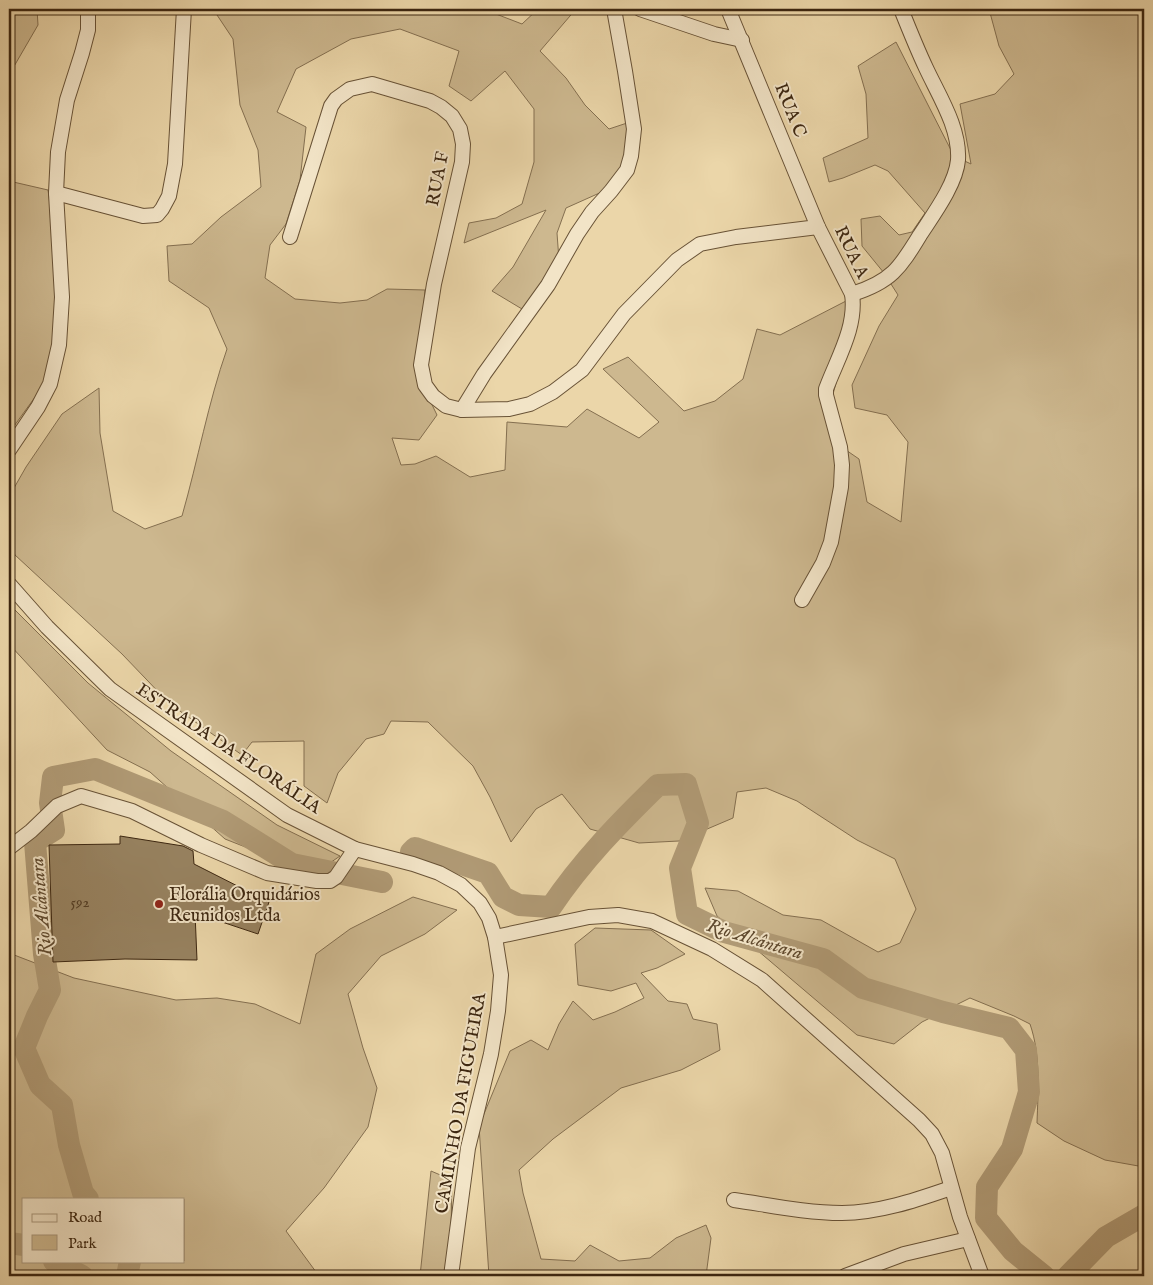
<svg xmlns="http://www.w3.org/2000/svg" width="1153" height="1285" font-family="'IM FELL English',serif">
  <style>
    .green { fill: #cdb88f; stroke: #846f50; fill-rule: evenodd }
    .lines { fill: none; stroke-linecap: round; stroke-linejoin: round }
    .river { stroke: #b09a75; stroke-width: 22 }
    .building { fill: #978260; stroke: #3c2610 }
    .minor-casing { stroke: #685236; stroke-width: 16 }
    .minor { stroke: #f2e4c7; stroke-width: 14 }
    .poi-dot { fill: #8f2418; stroke: #f2e4c7; stroke-width: 2 }
    .labels { text-anchor: middle; stroke-width: 4; stroke-linejoin: round; paint-order: stroke }
    .number-label { font-size: 15px; fill: #533d24 }
    .street-label { font-size: 18px; fill: #3c2610; stroke: #f2e4c7 }
    .poi-label { font-size: 18px; fill: #3c2610; stroke: #f2e4c7; text-anchor: start }
    .water-label { font-size: 19px; font-style: italic; fill: #5f492e; stroke: #f2e4c7 }
  </style>
  <rect width="100%" height="100%" fill="#ebd6a9"/>
  <filter id="stains"><feTurbulence type="fractalNoise" baseFrequency=".004" numOctaves="4"/><feColorMatrix values="0 0 0 0 .2 0 0 0 0 .09 0 0 0 0 .02 0 0 0 .5 -.17"/></filter>
  <radialGradient id="worn" r=".72"><stop offset=".6" stop-color="#630" stop-opacity="0"/><stop offset="1" stop-color="#630" stop-opacity=".3"/></radialGradient>
  <g class="green">
    <path d="M9 9H37L38 25 9 75Z"/>
    <path d="M213 9H399L429 13 435 9H483L522 24 538 9H576L540 51 566 78 585 105 609 129 630 122 622 174 604 191 566 208 557 233 559 260 522 309 492 291 513 267 546 210 464 243 469 223 496 218 522 204 534 162V109L505 71 471 101 449 86 459 51 400 29 351 39 296 69 277 112 306 127 300 180 286 224 270 245 265 278 295 299 340 303 367 300 387 289 425 290 418 376 437 415 419 440 392 438 401 465 415 464 436 456 470 477 505 470 507 422 567 427 587 409 639 438 659 422 603 369 628 357 684 411 715 401 743 379 757 329 780 335 846 301 845 351 833 394 843 448 859 459 867 502 901 522 908 442 887 415 855 408 852 385 879 326 898 295 884 273 862 246 861 219 880 216 899 235 912 232 925 213 888 171 875 165 843 178 829 182 823 158 868 138 866 94 858 66 896 42 954 156 971 164 960 104 995 94 1014 74 999 46 989 9H1144V1167L1105 1160 1064 1141 1037 1123C1038 1091 1041 1056 1030 1024L1014 1016 970 998 922 1022 894 1044 857 1035 717 916 705 888 738 891 783 915 821 920 878 952 900 943 916 909 895 859 857 840 797 801 766 788 737 792 733 818 679 841 639 843 590 829 562 794 536 809 511 842 490 797 473 766 428 722 391 721 384 734 366 739 338 773 327 803 304 786V741L252 742 242 755 170 704 122 654 15 555 9 542 10 495 26 467 62 414 99 388 100 433 113 511 145 529 182 516C198 460 208 403 227 349L209 308 169 281 167 246 192 244 221 217 261 187 258 150 240 105 233 39Z"/>
    <path d="M9 181 48 190 62 292 54 371 9 433Z"/>
    <path d="M9 604 88 683 171 751 277 825 340 856 314 874 225 839 150 772 107 750 9 644Z"/>
    <path d="M413 897 457 910 425 934 381 956 348 994 363 1048 377 1088 368 1127 324 1188 286 1231 319 1276H9V953L74 978 176 1000 217 998 255 1004 300 1024 316 954 350 929ZM24 1199H184V1261H24Z"/>
    <path d="M595 928 651 930 685 954 657 968 641 973 668 1001 687 1004 693 1019 717 1024 720 1050 681 1070 621 1088 553 1139 519 1170 523 1193 541 1259 575 1261 590 1245 619 1261 650 1258 676 1238 706 1225 711 1238 706 1276H489L479 1126 510 1051 531 1040 548 1050 559 1024 573 1001 593 1020 615 1012 644 998 636 983 611 991 578 985 575 944Z"/>
    <path d="M431 1171 452 1180 451 1233 447 1276H420Z"/>
  </g>
  <g class="lines">
    <g class="river">
      <path d="M411 852 415 848 488 873 503 897 519 905 551 907C582 861 618 824 658 785L686 784 698 823 680 868 687 914 724 932 823 959 863 988 943 1012 1009 1028 1026 1050 1029 1092 1012 1149 987 1187 986 1218 1013 1251 1044 1276"/>
      <path d="M88 1199 83 1193 69 1145 62 1105 40 1085 24 1048 37 1016 50 990 44 954 35 842 54 830 50 803 53 777 95 769 223 821 292 864 382 882"/>
      <path d="M9 1243 24 1245"/>
      <path d="M54 1261 82 1276"/>
      <path d="M127 1276 130 1261"/>
      <path d="M1068 1276 1106 1237 1144 1215"/>
    </g>
  </g>
  <path class="building" d="M120 836 183 846 193 851 194 864 269 902 258 934 195 913 197 960 125 959 53 962 49 845 120 844Z"/>
  <g class="lines">
    <g class="minor-casing">
      <g id="minor">
        <path d="M640 9 714 34 742 40"/>
        <path d="M728 9 818 227 852 294C857 327 837 359 826 389V395L840 447 842 465 841 487 831 542 823 563 802 600"/>
        <path d="M56 193 143 216 157 215 162 209 169 196 175 164 184 9"/>
        <path d="M290 237 331 106 336 99 350 89 372 84 430 101 441 107 452 116 460 129 463 144 462 162 434 284 421 365 425 385 433 396 446 406 462 410 509 409 530 404 553 392 582 370 624 314 677 260 700 244 736 237 818 227"/>
        <path d="M852 294C891 282 900 268 920 235 933 215 956 184 958 160 960 128 939 96 926 68 917 49 909 29 901 9"/>
        <path d="M462 410 484 374 548 285 577 234 592 212 611 191 627 170 631 156 634 129 625 71 614 9"/>
        <path d="M9 450 38 407 50 384 59 345 62 297 56 193 58 152 67 100 82 53 88 30V9"/>
        <path d="M9 584 47 627 110 689 287 815 355 849 413 864 439 873 461 885 480 903 489 918 495 937 501 975 498 1011 491 1054 468 1148 451 1276"/>
        <path d="M9 848 31 831 57 806 81 796 132 811 201 845 267 873 317 881H330L336 877 355 849"/>
        <path d="M495 937 589 917 618 915 652 921 712 949 762 980 919 1120 932 1134 942 1153 960 1217 982 1276"/>
        <path d="M734 1200C769 1205 806 1213 842 1213 879 1213 916 1200 951 1188"/>
        <path d="M845 1276 904 1254 968 1239"/>
      </g>
    </g>
    <use href="#minor" class="minor"/>
  </g>
  <circle class="poi-dot" cx="159" cy="904" r="5"/>
  <g class="labels">
    <g class="number-label">
      <text x="80" y="907">592</text>
    </g>
    <g class="street-label">
      <text transform="translate(791 110) rotate(68)" y="6">RUA C</text>
      <text transform="translate(437 179) rotate(-79)" y="6">RUA F</text>
      <text transform="translate(852 252) rotate(64)" y="6">RUA A</text>
      <text transform="translate(229 748) rotate(34)" y="6">ESTRADA DA FLORÁLIA</text>
      <text transform="translate(460 1103) rotate(-80)" y="6">CAMINHO DA FIGUEIRA</text>
    </g>
    <g class="poi-label">
      <text x="169" y="900">Florália Orquidários<tspan x="169" dy="21">Reunidos Ltda</tspan></text>
    </g>
    <g class="water-label">
      <text transform="translate(40 907) rotate(-95)" y="7">Rio Alcântara</text>
      <text transform="translate(755 938) rotate(17)" y="7">Rio Alcântara</text>
    </g>
  </g>
  <rect width="1153" height="1285" fill="none" stroke="#ebd6a9" stroke-width="30"/>
  <rect x="10" y="10" width="1133" height="1265" fill="none" stroke="#3c2610" stroke-width="2.5"/>
  <rect x="15" y="15" width="1123" height="1255" fill="none" stroke="#3c2610"/>
  <rect x="22" y="1198" width="162" height="65" fill="#f2e4c7" stroke="#a9987e"/>
  <rect x="32" y="1214" width="25" height="8" fill="#f2e4c7" stroke="#a9987e"/>
  <text x="68" y="1222" font-size="15" fill="#3c2610">Road</text>
  <rect x="32" y="1235" width="25" height="15" fill="#cdb88f" stroke="#a9987e"/>
  <text x="68" y="1248" font-size="15" fill="#3c2610">Park</text>
  <rect width="100%" height="100%" filter="url(#stains)"/>
  <rect width="100%" height="100%" fill="url(#worn)"/>
</svg>
